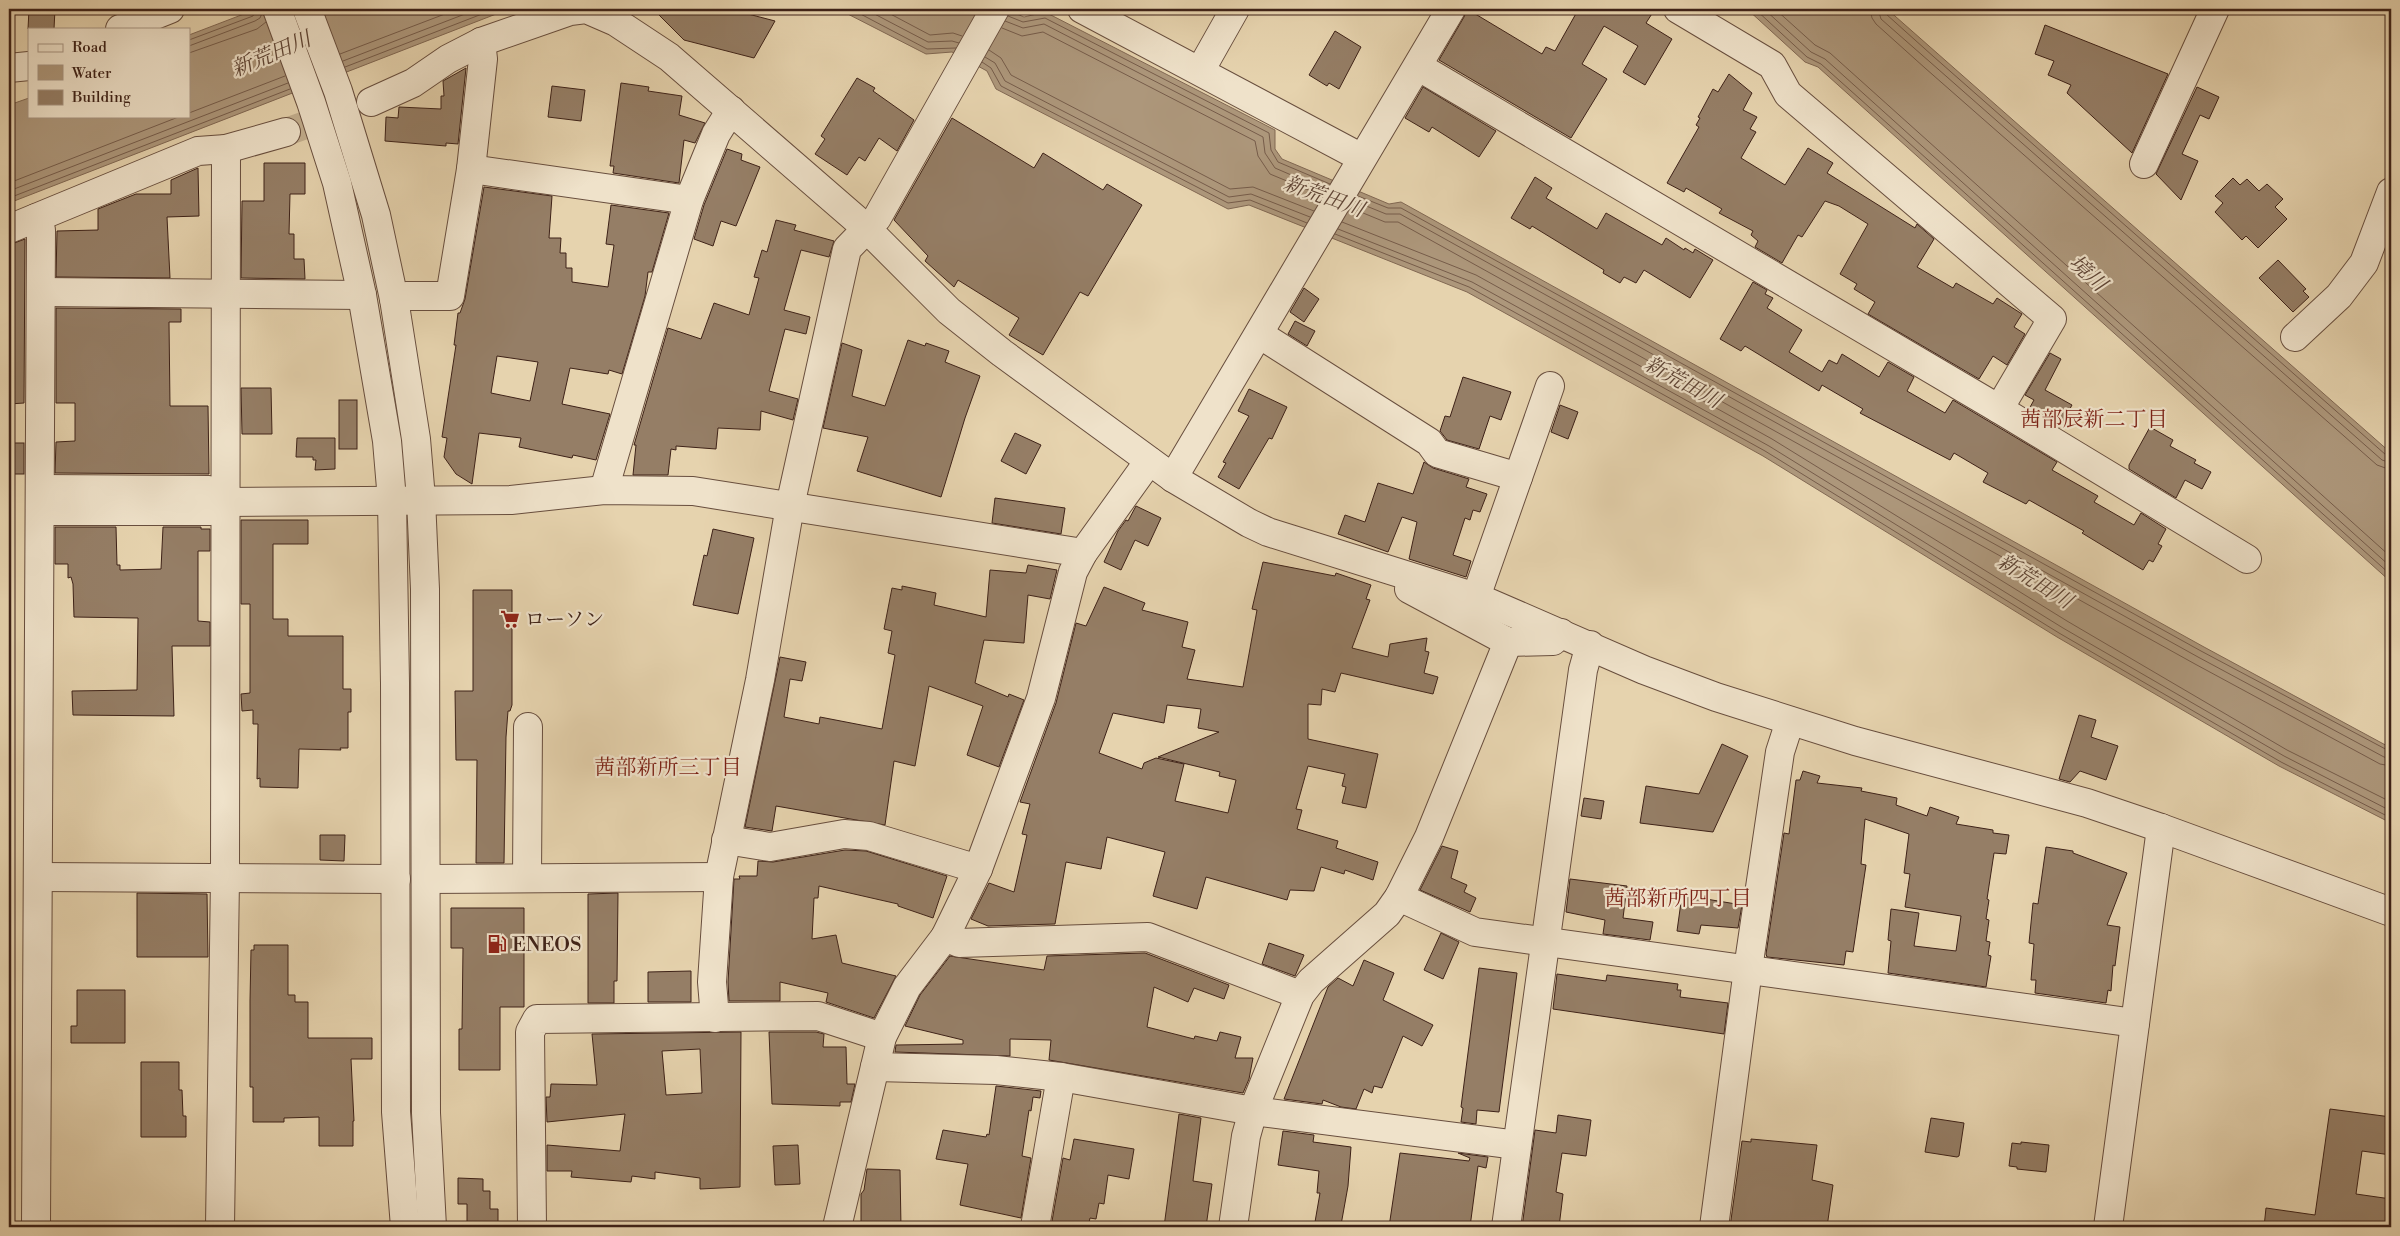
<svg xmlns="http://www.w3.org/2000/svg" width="2400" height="1236" font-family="'Libre Bodoni','Noto Serif JP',serif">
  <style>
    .water { fill: #ad977b; stroke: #816853 }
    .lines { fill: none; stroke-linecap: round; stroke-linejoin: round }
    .shore { stroke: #765c4a; stroke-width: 1 }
    .building { fill: #957e66; stroke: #3e2218; fill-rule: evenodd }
    .minor-tunnel { stroke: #c4b090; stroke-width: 28; stroke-dasharray: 28 14; stroke-linecap: butt }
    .minor-casing { stroke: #684e3e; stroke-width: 30 }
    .tertiary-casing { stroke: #684e3e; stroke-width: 30 }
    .minor { stroke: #efe2ca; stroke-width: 28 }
    .tertiary { stroke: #efe2ca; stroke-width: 28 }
    .labels { text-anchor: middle; stroke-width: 4.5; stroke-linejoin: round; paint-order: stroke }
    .poi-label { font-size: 20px; fill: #3e2218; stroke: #efe2ca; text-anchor: start }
    .water-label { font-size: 21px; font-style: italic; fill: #5f4536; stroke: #efe2ca }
    .neighbourhood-label { font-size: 21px; fill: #7a1f14; stroke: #efe2ca }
  </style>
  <rect width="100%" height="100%" fill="#e6d3ae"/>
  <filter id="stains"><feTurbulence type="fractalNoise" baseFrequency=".004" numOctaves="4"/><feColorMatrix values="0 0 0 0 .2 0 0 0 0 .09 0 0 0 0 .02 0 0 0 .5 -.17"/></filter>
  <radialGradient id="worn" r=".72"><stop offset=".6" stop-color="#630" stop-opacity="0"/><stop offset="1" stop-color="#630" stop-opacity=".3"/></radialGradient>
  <g class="water">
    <path d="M257 9H509L9 203V105L29 98V116H189V35Z"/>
    <path d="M838 9H1005L1024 17 1045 12 1275 130V149L1282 159 1389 204 1401 202 2204 647 2391 748V823L2279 766 2057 637 1763 456 1467 292 1249 205 1228 209 996 89 987 71 952 52 926 54Z"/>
    <path d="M1747 9H1887L2391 453V582L1818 67 1805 62Z"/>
  </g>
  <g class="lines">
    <g class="shore">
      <path d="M851 9 927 49 956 48"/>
      <path d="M865 9 928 42 952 41 959 43"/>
      <path d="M881 9 930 35 953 33 962 36"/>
      <path d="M1755 9 1807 57 1821 64 2391 575"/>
      <path d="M1764 9 1811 52 1825 59 2391 567"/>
      <path d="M1775 9 1815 45 1830 53 2391 557"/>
      <path d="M1870 9 1872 18 1876 24 1925 68 2377 465 2391 470"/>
      <path d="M1878 9 1881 19 1930 62 2382 460 2391 463"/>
      <path d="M1884 9 1886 14 1934 57 2386 455 2391 456"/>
      <path d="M1008 16 1023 22 1045 18 1269 133 1271 150 1278 162 1330 184"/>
      <path d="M1005 21 1023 28 1044 24 1263 137 1265 153 1275 168 1326 190"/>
      <path d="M1002 28 1022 36 1043 32 1255 141 1258 156 1270 174 1323 196"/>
      <path d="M189 40 253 16 256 9"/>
      <path d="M189 46 255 21 260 18 263 11"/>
      <path d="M989 50 1001 58 1011 75 1230 189 1253 187 1314 211"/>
      <path d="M189 53 257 29 266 22"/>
      <path d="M340 54 458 9"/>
      <path d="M985 57 995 63 1005 81 1229 197 1251 194 1310 217"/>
      <path d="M343 61 478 9"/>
      <path d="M982 62 991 68 1001 86 1228 203 1250 200 1307 223"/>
      <path d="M345 67 495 9"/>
      <path d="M189 113 285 76"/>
      <path d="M9 183 181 116"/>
      <path d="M9 191 288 83"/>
      <path d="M1358 196 1388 208H1401L2201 651 2391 752"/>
      <path d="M9 198 290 89"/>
      <path d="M1354 201 1386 214H1400L2198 657 2384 757 2391 759"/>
      <path d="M1351 208 1385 222H1398L2195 664 2380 764 2391 766"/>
      <path d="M1342 222 1476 275 1772 439 2067 621 2287 750 2391 802"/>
      <path d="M1338 229 1472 282 1769 446 2063 628 2284 756 2391 811"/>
      <path d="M1335 234 1469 287 1765 451 2059 633 2281 762 2391 818"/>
    </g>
  </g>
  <g class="building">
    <path d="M29 9H55L54 29H28Z"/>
    <path d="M653 9H729L775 21 754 58 684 40Z"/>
    <path d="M1467 9 1542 54 1546 47 1555 51 1578 10 1576 9H1655L1646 23 1672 39 1645 85 1623 72 1638 46 1604 26 1582 64 1607 79 1571 138 1439 60 1464 17Z"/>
    <path d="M2045 25 2168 74 2132 153 2067 93 2071 85 2048 75 2054 61 2035 54Z"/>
    <path d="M1335 31 1361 47 1339 89 1329 83 1327 86 1309 75Z"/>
    <path d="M466 68 458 144 446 143V146L385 141 386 117 398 118 399 107 441 109V96H444L443 81Z"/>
    <path d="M1729 74 1752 93 1743 110 1757 117 1750 129 1756 132 1741 158 1785 185 1808 148 1833 163 1827 173 1915 228 1917 224 1934 239 1917 267 1953 288 1956 283 1993 304 1997 298 2022 314 2014 327 2025 334 2007 365 1993 356 1979 379 1868 314 1875 302 1854 289 1857 284 1840 274 1868 224 1839 206 1825 201 1802 237 1798 235 1782 263 1755 247 1758 241 1751 235 1753 231 1719 213 1722 209 1686 188 1684 192 1667 183 1699 127 1696 125 1700 118 1698 117 1713 89 1718 92Z"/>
    <path d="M857 78 875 88 873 91 914 120 897 151 879 138 865 161 859 157 847 175 815 154 825 139 821 136Z"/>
    <path d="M621 83 649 87 648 91 682 96 679 115 705 123 695 143 684 140 679 183 613 173 614 166H610Z"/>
    <path d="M552 86 585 90 581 121 548 117Z"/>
    <path d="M1423 87 1496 131 1479 157 1432 127 1429 132 1405 118Z"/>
    <path d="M2197 87 2219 97 2209 119 2200 115 2182 154 2198 161 2181 200 2156 174Z"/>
    <path d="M952 118 1034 168 1043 153 1103 190 1107 184 1142 205 1088 296 1080 292 1043 355 1009 335 1019 318 958 280 954 287 925 261 928 256 894 220Z"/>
    <path d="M727 149 742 154 741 160 760 167 736 226 721 221 713 246 694 239 704 205Z"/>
    <path d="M264 163H305V194H290L289 234H294V259H304L305 279 241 278 242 201H264Z"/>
    <path d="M198 168 199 216 167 217 170 278 56 277 57 231 98 230V209L136 194H171V180Z"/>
    <path d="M1535 177 1552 188 1546 198 1597 229 1606 213 1662 245 1666 238 1684 250 1685 248 1693 253 1695 249 1713 260 1690 298 1644 270 1636 283 1624 277 1620 283 1603 273 1604 270 1532 226 1530 229 1511 218Z"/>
    <path d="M2233 178 2240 185 2247 179 2259 191 2267 184 2283 199 2275 207 2287 219 2258 248 2246 236 2242 240 2215 212 2223 203 2215 196Z"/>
    <path d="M484 187 552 196 549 238H561L560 253H566V268H572V282L608 287 614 245 606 244 611 205 669 213 652 272H648L645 296 622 374 609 370 608 374 570 368 562 404 610 414 596 460 573 455 572 458 519 447 521 438 479 433 472 484 456 474 444 457 447 438 442 437 456 345H454L458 313H460L465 299ZM497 356 538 362 530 401 491 393Z"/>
    <path d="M776 220 796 225 794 230 834 241 829 257 801 250 784 310 810 317 806 334 785 329 769 391 798 399 793 420 761 411 760 430 718 428 716 449 676 446V450L671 449 668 475H633L636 445H634L668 328 701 339 714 303 749 315 759 278 754 277 762 250 767 252Z"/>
    <path d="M25 239 24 403 9 404V245Z"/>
    <path d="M2278 260 2306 289 2303 291 2309 297 2293 312 2259 278Z"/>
    <path d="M1753 282 1767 290 1765 294 1773 298 1767 308 1802 330 1789 352 1822 372 1829 360 1837 364 1842 354 1879 377 1888 362 1914 377 1907 391 1945 413 1953 400 2057 462 2052 470 2098 496 2094 502 2134 525 2141 513 2166 529 2158 544 2162 546 2153 562 2149 560 2143 570 2082 533 2084 531 2029 500 2026 504 1983 482 1988 473 1954 453 1950 460 1860 413 1863 409 1822 385 1819 391 1745 346 1741 351 1720 339Z"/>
    <path d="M1304 288 1319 299 1304 322 1290 312Z"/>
    <path d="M56 308 181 309V322H169L170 406H208L209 474 55 473 56 442 75 441V403H56Z"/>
    <path d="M1295 321 1315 331 1307 346 1288 334Z"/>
    <path d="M908 340 925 346 926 343 949 351 945 362 980 376 965 418 941 497 857 471 868 437 823 428 842 343 862 350 852 396 885 406Z"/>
    <path d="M2050 353 2061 359 2045 390 2072 405 2060 427 2029 409 2034 400 2025 395Z"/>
    <path d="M1463 377 1511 392 1501 420 1490 416 1479 449 1447 440 1440 431 1445 416 1450 417Z"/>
    <path d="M241 388H271L272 434H242Z"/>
    <path d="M1249 389 1287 407 1272 439 1269 438 1239 489 1218 477 1226 463 1223 462 1249 416 1238 411Z"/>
    <rect x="339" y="400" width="18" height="49"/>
    <path d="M1560 405 1578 412 1568 439 1551 432Z"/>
    <path d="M2150 427 2173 440 2170 446 2196 460 2194 463 2211 472 2202 489 2185 480 2176 498 2129 469V465Z"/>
    <path d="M1015 433 1041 445 1026 474 1001 461Z"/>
    <path d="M297 438H335V469L315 470 316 460H313V457H296Z"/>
    <rect x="9" y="443" width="15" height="31"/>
    <path d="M1424 462 1433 468 1469 479 1466 487 1487 494 1480 512 1473 510 1470 520 1465 518 1453 555 1471 561 1466 577 1409 559 1417 522 1402 517 1388 552 1338 534 1345 515 1365 522 1378 483 1413 494Z"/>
    <path d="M995 498 1065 508 1061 534 992 523Z"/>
    <path d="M1136 506 1161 518 1148 546 1135 540 1121 570 1104 562 1118 531 1126 520 1128 521Z"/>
    <path d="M241 520H308V544H273V619H288V636H343V689H351V712H348V748H340L341 750 299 749 298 788 260 787V778L257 779 258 724H253V710L242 711 241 694 250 693V604H241Z"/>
    <path d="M55 527H116L117 565H120V570L161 569 163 527H201V529H210V551H198V621L210 622V646H172L174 716 73 715 72 691 137 690 138 618 74 617 73 584 71 577 68 578V564H55Z"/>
    <path d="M713 529 754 538 738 614 693 605 704 555 707 556Z"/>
    <path d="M1263 562 1335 576 1336 573 1371 585 1366 599 1370 600 1352 648 1388 657 1390 644 1427 638 1425 651 1429 652 1424 673 1438 677 1433 694 1341 673 1335 692 1322 689 1321 705 1308 704V739L1378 754 1366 808 1342 803 1346 787 1342 786 1345 774 1308 766 1296 809 1302 810 1297 829 1338 841 1336 848 1378 862 1373 880 1345 870 1344 874 1321 867 1314 891 1290 890 1287 900 1206 877 1197 909 1153 896 1165 852 1107 837 1101 869 1066 862 1055 924 988 926 971 919 989 883 1014 892 1027 835 1022 834 1030 804 1020 802 1056 703 1076 623 1086 626 1104 587 1145 603 1142 610 1188 622 1182 647 1195 650 1187 679 1243 687 1257 610 1252 609ZM1167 705 1201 709 1198 728 1219 732 1158 757 1220 772 1219 776 1236 780 1228 813 1175 801 1184 764 1156 758 1144 763 1142 769 1099 753 1113 713 1164 723Z"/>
    <path d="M1028 565 1057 570 1050 599 1028 595 1024 643 984 640 975 683 1008 697 1009 694 1024 700 999 767 967 755 983 706 929 686 915 766 894 761 885 825 776 806 772 831 745 827 780 657 806 662 802 681 790 679 784 717 819 724 820 717 882 729 895 655 888 653 892 631 884 629 892 588 902 590V586L936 593 934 605 986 617 990 570 1026 573Z"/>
    <path d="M473 590H512V705L510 711H508L506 737 504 863H476L477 760H456L455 691H473Z"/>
    <path d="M2079 715 2096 720 2091 737 2118 746 2106 780 2080 771 2070 782 2059 779Z"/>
    <path d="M1722 744 1748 756 1713 832 1640 823 1646 786 1699 794Z"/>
    <path d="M1803 771 1820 776 1817 783 1862 788 1861 791 1897 798 1896 805 1927 816 1930 807 1959 817 1956 824 1993 830V833L2009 835 2006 854 1994 853 1987 899 1989 900 1986 919 1989 920 1986 941 1990 942 1988 955 1991 956 1986 987 1888 973 1891 941 1888 940 1891 909 1919 913 1914 946 1956 951 1961 916 1905 907 1910 874 1904 873 1909 834 1865 819 1861 864 1866 865 1853 952 1846 951 1844 965 1767 957 1766 954 1784 833 1789 834 1796 780H1800Z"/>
    <path d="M1584 798 1604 801 1601 819 1581 816Z"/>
    <path d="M320 835H345L344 861 320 860Z"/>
    <path d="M1442 846 1458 851 1451 878 1467 885 1464 892 1476 898 1470 912 1420 890Z"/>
    <path d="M2046 847 2073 851V853L2127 873 2107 925 2120 927 2115 966 2113 965 2111 991 2108 990 2106 1003 2035 993 2036 980H2031L2034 944 2029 943 2033 903 2038 904Z"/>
    <path d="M845 850 866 851 947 876 933 918 898 906V904L819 886 818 898H814L812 939 836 935 842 963 896 976 874 1018 826 1002 828 993 780 982V1001H729L728 982 734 879H740L739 876H757L758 861 773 862Z"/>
    <path d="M1570 879 1627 886 1623 918 1653 922 1650 940 1603 934 1605 920 1566 912Z"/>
    <path d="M137 893 207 894 208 957H137Z"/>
    <path d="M618 893 617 981H614V1003H588V894Z"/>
    <path d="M1682 895 1742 905 1738 928 1701 925 1699 934 1677 931Z"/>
    <path d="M451 908H524V1007H500V1070H459V1029H462L463 948H451Z"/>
    <path d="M1441 933 1459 942 1443 979 1424 970Z"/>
    <path d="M1269 943 1304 955 1295 976 1262 964Z"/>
    <path d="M254 945H288V995H295V1002H308V1038H372V1059H351L354 1121H353V1146H319V1117L284 1118V1122H253V1087H250V1001L251 950H254Z"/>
    <path d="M1145 953 1229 985 1224 999 1194 988 1188 1002 1154 987 1147 1027 1194 1039 1195 1036 1217 1041 1220 1032 1241 1037 1235 1058H1253L1249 1079 1243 1093 1049 1060 1051 1040 1010 1039V1056L895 1052 896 1045 963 1044V1040L905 1026 920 995 950 956 1044 970 1047 956Z"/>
    <path d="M1364 960 1394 973 1383 1000 1433 1025 1422 1046 1403 1036 1382 1088 1374 1086 1372 1093 1364 1089 1356 1109 1341 1107 1323 1100 1322 1104 1284 1099 1328 987 1338 978 1353 986Z"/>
    <path d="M1479 968 1517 973 1499 1112 1477 1110 1476 1124 1461 1122 1463 1108 1461 1107Z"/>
    <path d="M691 971V1002H648V972Z"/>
    <path d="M1557 974 1606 981 1607 975 1678 984 1677 990H1681L1680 997 1728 1003 1724 1034 1553 1009Z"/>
    <path d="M77 990H125V1043H71V1026H77Z"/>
    <path d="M741 1032 740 1187 700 1189V1178L655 1172V1179L632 1176 631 1182 571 1177 572 1171H547V1145L620 1151 625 1114 547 1122 546 1097H550L551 1084 597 1085 592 1034ZM700 1049 702 1093 666 1095 662 1051Z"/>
    <path d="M769 1032H816L824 1034 823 1047H846L847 1084H855L851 1102H840V1106L772 1104Z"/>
    <path d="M141 1062H179V1090H182L183 1116H186V1137H141Z"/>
    <path d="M996 1086 1041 1091 1040 1098 1033 1097 1031 1111 1029 1110 1022 1156 1031 1158 1021 1218 960 1205 968 1164 936 1159 943 1130 986 1137 987 1134 989 1135Z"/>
    <path d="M2330 1109 2391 1117V1155L2362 1151 2356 1194 2391 1199V1227H2264L2266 1208 2315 1215Z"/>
    <path d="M1179 1114 1201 1118 1193 1181 1212 1184 1206 1227H1164Z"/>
    <path d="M1558 1115 1591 1120 1586 1156 1562 1153 1556 1192 1563 1194 1559 1227H1522L1535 1130 1556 1133Z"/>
    <path d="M1931 1118 1964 1123 1959 1156 1957 1157 1925 1152Z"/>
    <path d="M1283 1131 1314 1135 1313 1142 1351 1147 1348 1186 1341 1225 1315 1222 1320 1193H1317L1319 1171 1278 1165Z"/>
    <path d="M1074 1139 1134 1149 1129 1179 1108 1175 1104 1204 1099 1203 1096 1219 1090 1218 1088 1227H1051L1063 1158 1070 1160Z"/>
    <path d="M1751 1139 1817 1145 1812 1180 1833 1185 1827 1227H1730L1742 1141 1751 1142Z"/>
    <path d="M2021 1142 2049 1145 2046 1172 2017 1169V1167L2009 1166 2012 1143 2021 1144Z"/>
    <path d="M798 1145 800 1184 775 1185 773 1146Z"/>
    <path d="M1400 1153 1469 1161 1470 1158 1458 1153 1488 1157 1486 1168 1478 1166 1470 1227H1389Z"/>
    <path d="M867 1169 900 1170 901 1227H861V1194L864 1190Z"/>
    <path d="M458 1178 483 1179V1191H490V1209H498V1227H467V1204H458Z"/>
  </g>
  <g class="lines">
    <path class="minor-tunnel" d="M286 132 367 103"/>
    <g class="minor-casing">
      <g id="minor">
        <path d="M1082 9 1362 158"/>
        <path d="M1678 9 1772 65 1788 94 2052 319 1999 409"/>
        <path d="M120 29 170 9"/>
        <path d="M1419 67 1999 409 2247 559"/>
        <path d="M9 68 29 66"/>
        <path d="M1200 71 1235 9"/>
        <path d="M371 102 413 83 448 59 481 42 570 11 586 9 616 22 669 57 865 227 949 311 1002 353 1173 478 1249 523 1268 532 1476 597 1644 670 1716 697 1855 741 2087 803 2161 828 2391 912"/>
        <path d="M2144 164 2215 9"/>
        <path d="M471 169 689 200"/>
        <path d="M9 229 198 151 226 149 286 132"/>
        <path d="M41 292 362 295"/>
        <path d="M394 299 406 296H450L471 169 483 59 481 42"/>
        <path d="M1259 334 1429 442 1437 453 1518 477"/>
        <path d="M2295 337 2339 296 2364 263 2391 192"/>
        <path d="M1173 478 1451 9"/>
        <path d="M41 489 209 490 224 502"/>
        <path d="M604 490 689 200 716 134 731 110"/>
        <path d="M41 511H211L224 502 511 500 604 490 693 491 1083 553"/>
        <path d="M1409 589 1508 642 1553 641 1561 633"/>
        <path d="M1476 597 1550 386"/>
        <path d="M726 840 770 847 844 834 869 836 978 869"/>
        <path d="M38 877 396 879"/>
        <path d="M527 878 528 727"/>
        <path d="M427 879 719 877"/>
        <path d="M1399 897 1475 932 2135 1023"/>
        <path d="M945 937 959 943 1148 937 1300 995"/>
        <path d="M715 1018 712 982 719 877 760 680 790 506 847 249 877 218 995 9"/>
        <path d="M875 1067 996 1070 1061 1077 1253 1111 1517 1145"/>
        <path d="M36 1227 41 230 36 218"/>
        <path d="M220 1227 225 878 226 149"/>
        <path d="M532 1227 530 1032 537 1019 818 1016 882 1037"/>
        <path d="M837 1227 882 1037 907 987 945 937 978 869 1041 698 1073 572 1083 553 1149 461"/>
        <path d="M1035 1227 1061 1077"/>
        <path d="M1233 1227 1246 1136 1253 1111 1300 995 1311 981 1387 914 1399 897 1429 837 1508 642"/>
        <path d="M1506 1227 1583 670 1590 645"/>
        <path d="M1714 1227 1748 969 1780 752 1790 721"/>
        <path d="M2108 1227 2161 828"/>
      </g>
    </g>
    <g class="tertiary-casing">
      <g id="tertiary">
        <path d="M277 9 311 102 337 183 362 295 387 441 392 500 395 683 396 1112 405 1227"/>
        <path d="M307 9 338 91 376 215 394 299 416 439 421 499 425 589 426 1113 432 1227"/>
      </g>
    </g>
    <use href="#minor" class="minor"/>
    <use href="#tertiary" class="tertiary"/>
  </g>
  <defs>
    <g id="supermarket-bare" transform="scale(1.5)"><path d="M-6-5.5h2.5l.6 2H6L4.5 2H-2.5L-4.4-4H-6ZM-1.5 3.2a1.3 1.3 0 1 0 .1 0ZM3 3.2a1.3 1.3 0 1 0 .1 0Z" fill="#8f2418" stroke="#efe2ca" stroke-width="2.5" paint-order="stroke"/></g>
    <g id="fuel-bare" transform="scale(1.5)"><path d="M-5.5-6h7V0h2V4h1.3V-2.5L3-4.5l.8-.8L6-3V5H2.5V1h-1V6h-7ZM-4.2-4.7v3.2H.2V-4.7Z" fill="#8f2418" stroke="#efe2ca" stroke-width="2.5" paint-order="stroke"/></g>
  </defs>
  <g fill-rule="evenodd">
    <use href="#supermarket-bare" x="510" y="619"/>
    <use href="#fuel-bare" x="497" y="944"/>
  </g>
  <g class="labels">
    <g class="poi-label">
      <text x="525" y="626">ローソン</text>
      <text x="512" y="951">ENEOS</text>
    </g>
    <g class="water-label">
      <text transform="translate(271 54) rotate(-23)" y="7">新荒田川</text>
      <text transform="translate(1324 196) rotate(20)" y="7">新荒田川</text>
      <text transform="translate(2088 273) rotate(42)" y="7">境川</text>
      <text transform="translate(1683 382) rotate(29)" y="7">新荒田川</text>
      <text transform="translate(2035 581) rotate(32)" y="7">新荒田川</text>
    </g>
    <g class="neighbourhood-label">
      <text x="2094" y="426">茜部辰新二丁目</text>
      <text x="668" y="774">茜部新所三丁目</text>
      <text x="1678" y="905">茜部新所四丁目</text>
    </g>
  </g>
  <rect width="2400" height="1236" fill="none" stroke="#e6d3ae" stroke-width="30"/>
  <rect x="10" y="10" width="2380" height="1216" fill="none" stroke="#3e2218" stroke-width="2.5"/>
  <rect x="15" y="15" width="2370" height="1206" fill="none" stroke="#3e2218"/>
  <rect x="28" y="28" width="162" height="90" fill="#efe2ca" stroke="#a89583"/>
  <rect x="38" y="44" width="25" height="8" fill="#efe2ca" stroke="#a89583"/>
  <text x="72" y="52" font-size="15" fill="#3e2218">Road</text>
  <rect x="38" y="65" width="25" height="15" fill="#ad977b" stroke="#a89583"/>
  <text x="72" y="78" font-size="15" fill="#3e2218">Water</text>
  <rect x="38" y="90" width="25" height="15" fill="#957e66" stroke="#a89583"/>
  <text x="72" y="102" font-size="15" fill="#3e2218">Building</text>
  <rect width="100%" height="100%" filter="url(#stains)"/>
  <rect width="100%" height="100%" fill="url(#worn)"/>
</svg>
